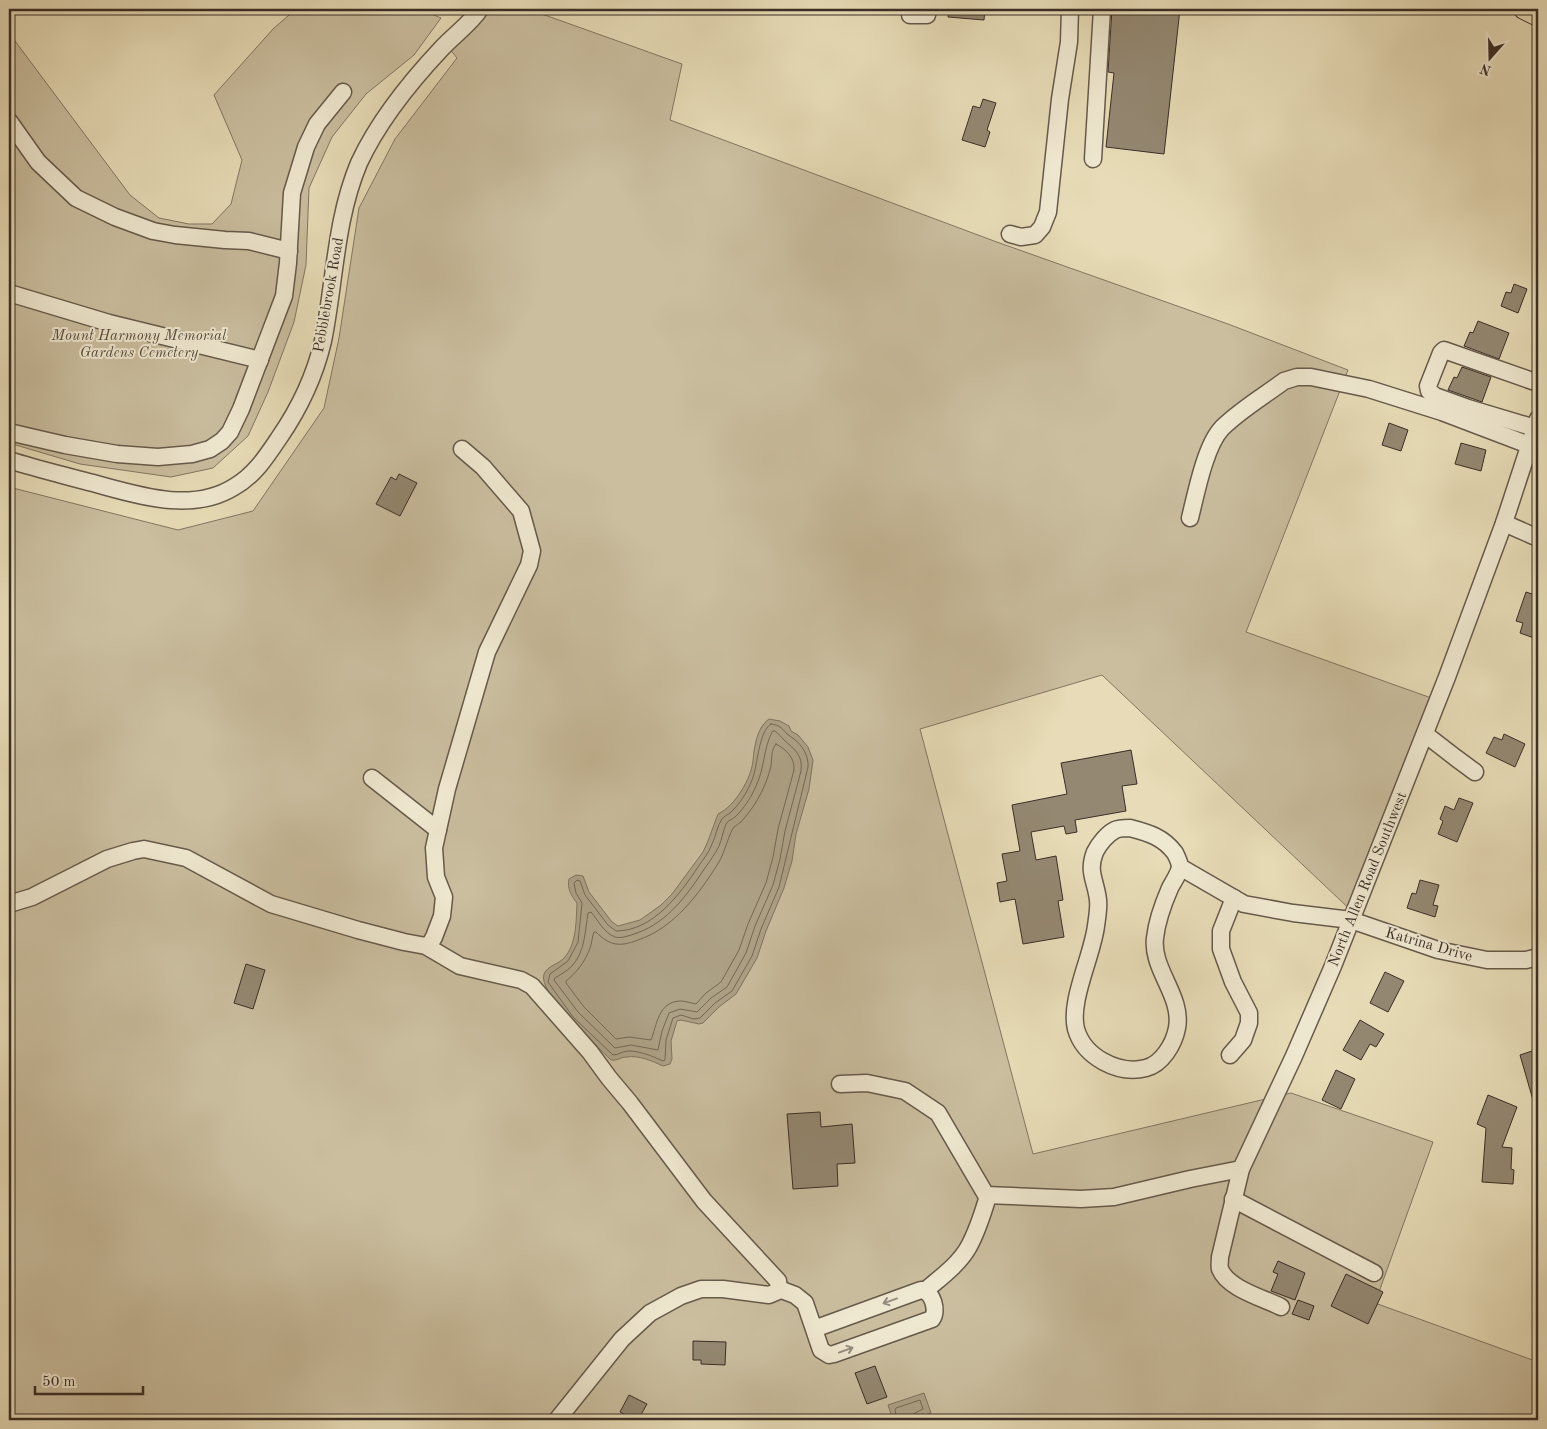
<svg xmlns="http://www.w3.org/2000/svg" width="1547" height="1429" font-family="'Old Standard TT',serif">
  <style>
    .green { fill: #cabe9f; stroke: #827663 }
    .water { fill: #ada186; stroke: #7f7360 }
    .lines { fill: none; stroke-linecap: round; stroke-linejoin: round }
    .shore { stroke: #746856; stroke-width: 1 }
    .building { fill: #948872; stroke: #3b2e27 }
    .minor-casing { stroke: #665a4b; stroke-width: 19 }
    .major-casing { stroke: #3b2e27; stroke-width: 22 }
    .minor { stroke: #efe8d0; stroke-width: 16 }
    .major { stroke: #e7dcb7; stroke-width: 20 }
    .oneway { stroke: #958b7c }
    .labels { text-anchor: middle; stroke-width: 4; stroke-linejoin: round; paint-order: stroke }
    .street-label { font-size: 15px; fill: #3b2e27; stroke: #efe8d0 }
    .park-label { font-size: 15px; font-style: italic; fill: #584b3f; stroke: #efe8d0 }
  </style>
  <rect width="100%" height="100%" fill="#e7dcb7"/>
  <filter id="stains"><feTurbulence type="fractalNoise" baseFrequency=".004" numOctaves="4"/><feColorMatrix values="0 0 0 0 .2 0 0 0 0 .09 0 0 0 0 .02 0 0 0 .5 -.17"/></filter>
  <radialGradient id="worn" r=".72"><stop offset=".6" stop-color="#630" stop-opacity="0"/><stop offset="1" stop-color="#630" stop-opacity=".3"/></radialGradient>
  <g class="green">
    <path d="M296 9H420L441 18 414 55 366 94 332 137 309 188 306 265 294 322 268 392 248 436 213 468 171 477 80 464 9 443V33L130 195 159 218 189 224H212L231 204 242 160 214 95 273 29Z"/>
    <path d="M469 9H528L682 64 670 120 994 241 1228 324 1348 370 1246 632 1437 700 1358 917 1102 675 920 729 1033 1154 1291 1093 1433 1142 1375 1303 1538 1362V1420H9V487L178 530 253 511 324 408 339 338 359 208 395 139 457 58 444 42Z"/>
  </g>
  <g class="water">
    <path d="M769 719 780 721 789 726 791 731 798 735 808 747 813 760 809 789 796 834 792 861 784 888 766 931 757 958 736 994 719 1007 703 1023 699 1024 681 1020 677 1021 671 1041 672 1059 670 1064 663 1066C652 1061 639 1055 627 1057 620 1057 618 1061 611 1060 597 1046 537 993 544 974 547 966 559 964 564 958 577 944 576 920 577 903 571 895 567 889 569 879L576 875 583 876 589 892 612 922 618 926 640 920 661 905 672 894 703 852 708 841 718 814C735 806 751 779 753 761 754 747 757 727 769 719Z"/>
    <path d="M924 1393 931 1413 915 1418 916 1420H893L888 1405Z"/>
  </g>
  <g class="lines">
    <g class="shore">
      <path d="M771 724C779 725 782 728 787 734 789 736 792 737 794 739 802 745 809 756 808 767L779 887 761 929 752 956 732 991 715 1003 700 1018 694 1019 681 1015 673 1018 666 1040 665 1060 663 1061C652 1056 640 1051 628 1051 622 1051 619 1055 613 1055L573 1017 548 982 550 974 568 961 578 942 582 903 576 893 574 883 577 880 580 881 585 895 608 925 616 931C653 931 680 894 698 867 703 859 709 853 712 844 716 836 717 826 722 819 724 816 728 815 731 812 739 805 748 791 752 780 758 766 758 732 771 724Z"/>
      <path d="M775 731C779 734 781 737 784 740 795 750 803 755 801 771L785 831 780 859 773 885 755 926 746 953 727 987 711 998 697 1012 680 1009 669 1013 662 1031 658 1050 631 1045 615 1048 578 1012 554 980 555 978C561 974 567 971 572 966 585 952 585 931 588 913L591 912C598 920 604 933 615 937 621 939 631 935 637 933 668 922 687 895 705 868 710 861 715 854 719 846 722 839 723 831 726 824 728 820 732 820 735 817 743 810 752 796 756 786 765 767 763 750 772 732Z"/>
      <path d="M776 744C786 749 795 758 794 770L778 829 773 857 766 883 748 924 739 950 721 982 706 993 696 1004C691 1003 685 1001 680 1001 658 1002 657 1025 651 1040L629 1037 616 1039 584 1007 566 983V981C577 972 585 962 590 948 592 943 592 937 594 932H596C610 946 620 947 638 940 674 928 699 894 719 862 724 854 730 831 734 827 736 825 739 824 741 822 749 813 757 802 762 791 766 783 769 774 771 766 772 758 771 750 776 744Z"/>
      <path d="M897 1420 895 1410 896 1408 920 1400 923 1409 913 1414 910 1420"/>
    </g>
  </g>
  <g class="building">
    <path d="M949 9H985L984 20 948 17Z"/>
    <path d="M1112 9H1180L1164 154 1106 147 1114 73 1108 72Z"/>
    <path d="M983 99 996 103 987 130 990 132 985 147 962 140 973 106 980 108Z"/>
    <path d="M1514 284 1527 289 1518 313 1501 306 1506 292 1511 293Z"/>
    <path d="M1478 321 1509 333 1499 359 1464 346 1470 332 1473 333Z"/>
    <path d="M1462 367 1491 377 1482 402 1448 390 1454 377 1457 378Z"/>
    <path d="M1389 423 1408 430 1401 451 1382 445Z"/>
    <path d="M1461 443 1486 450 1481 471 1455 464Z"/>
    <path d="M399 474 417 483 400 516 376 504 391 477 396 480Z"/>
    <path d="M1526 592 1538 596V626L1534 638 1520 633 1523 623 1516 621Z"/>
    <path d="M1504 734 1525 744 1515 767 1486 753 1494 737 1502 740Z"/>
    <path d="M1131 750 1137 784 1122 786 1126 811 1075 820 1077 832 1066 834 1064 826 1031 832 1036 860 1056 856 1063 900 1058 901 1064 937 1023 944 1015 899 1000 902 997 883 1007 881 1002 854 1020 851 1012 805 1067 794 1061 763Z"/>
    <path d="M1459 798 1473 803 1457 842 1438 834 1443 821 1440 819 1445 806 1454 810Z"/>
    <path d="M1420 880 1439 885 1433 905 1438 906 1435 917 1407 908 1412 893 1416 894Z"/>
    <path d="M246 964 265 970 253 1009 234 1003Z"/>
    <path d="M1385 972 1404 981 1388 1012 1370 1003Z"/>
    <path d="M1360 1020 1384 1034 1376 1047 1370 1044 1361 1060 1343 1050Z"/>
    <path d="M1538 1049V1107H1535L1520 1055Z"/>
    <path d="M1336 1070 1355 1079 1341 1109 1322 1100Z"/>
    <path d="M1488 1095 1517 1107 1502 1147 1512 1148 1511 1169 1514 1170 1513 1184 1482 1182 1486 1128 1477 1124Z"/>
    <path d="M820 1112 821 1127 852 1124 855 1163 837 1164 838 1186 793 1189 787 1114Z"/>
    <path d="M1278 1261 1305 1273 1295 1300 1271 1291 1278 1274 1273 1272Z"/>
    <path d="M1346 1274 1383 1292 1368 1324 1331 1306Z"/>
    <path d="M1298 1300 1314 1306 1309 1320 1292 1314Z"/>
    <path d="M693 1341 726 1342 725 1365 701 1364V1360H693Z"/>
    <path d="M875 1366 887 1397 867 1404 855 1373Z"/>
    <path d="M629 1395 647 1404 638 1420H635L620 1412Z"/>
  </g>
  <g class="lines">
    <g class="minor-casing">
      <g id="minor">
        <path d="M910 15H927L928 9"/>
        <path d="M9 121 38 162 76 198 115 217 153 231 175 235 225 240 249 241 289 251"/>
        <path d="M1093 159 1102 9"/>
        <path d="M1010 234 1021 237 1035 235 1042 227 1048 212 1060 99 1069 42 1070 9"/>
        <path d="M9 293 109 323 260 360"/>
        <path d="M1535 428 1468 408 1435 396 1429 391 1428 386 1441 353 1444 350 1538 383"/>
        <path d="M9 432 65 445 117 454 158 457 192 454 210 449 222 441 230 432 241 409 284 296 288 263 292 193 306 147 317 124 343 92"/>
        <path d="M9 460C34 468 59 474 85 481 132 493 189 515 234 487 254 476 267 456 279 438 299 409 315 375 323 341 335 282 335 220 359 163 379 120 409 83 442 48 454 35 470 24 480 9"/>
        <path d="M1190 518C1196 494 1205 446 1222 428 1240 410 1264 396 1284 381L1297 377H1311L1369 389 1442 412 1529 445"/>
        <path d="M1504 523 1538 538"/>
        <path d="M1425 734 1456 758 1475 772"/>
        <path d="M372 778 438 830"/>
        <path d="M1130 828C1149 833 1163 837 1175 853 1177 857 1180 863 1180 867 1179 874 1173 882 1170 888 1163 904 1157 920 1155 938 1151 969 1183 996 1177 1028 1174 1044 1162 1064 1146 1068 1118 1075 1084 1057 1076 1029 1069 1001 1092 957 1096 926 1097 918 1099 908 1098 900 1096 881 1087 872 1095 852 1099 844 1107 834 1115 830 1119 828 1126 828 1130 828Z"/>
        <path d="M1180 867 1244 904 1293 913 1351 920 1438 950 1487 960H1526L1538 957"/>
        <path d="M9 904 32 897 107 859 133 851 144 849 186 858 271 904 358 930 404 942 426 946 460 966 521 980 532 986 590 1052 609 1078 630 1103 704 1201 778 1281 779 1289 776 1292 769 1295 723 1289H701L681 1296 650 1313 622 1339 557 1420"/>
        <path d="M426 946 430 944 434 937 442 916 444 897 436 877 434 848 447 789 487 652 529 565 532 551 521 511 483 467 462 449"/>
        <path d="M1230 1055 1243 1040 1249 1023V1013L1233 982 1221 949V931L1234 898"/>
        <path d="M840 1084 867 1083 905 1091 938 1113 986 1195 1081 1199 1114 1197 1190 1179 1241 1169"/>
        <path d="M1233 1199 1374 1273"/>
        <path d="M779 1289 795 1295 805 1303 821 1350 829 1355 834 1354 932 1319C938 1311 933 1291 921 1290L814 1329"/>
        <path d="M926 1290C941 1277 958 1265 968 1248 977 1232 983 1213 988 1196"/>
        <path d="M1281 1307C1264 1298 1228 1289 1220 1269 1219 1266 1220 1261 1220 1257L1241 1169 1294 1056 1333 966 1447 677 1504 523 1538 419"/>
      </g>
    </g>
    <g class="major-casing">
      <path id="major" d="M1524 9 1538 16"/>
    </g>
    <use href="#minor" class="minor"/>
    <use href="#major" class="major"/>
  </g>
  <defs><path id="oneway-shaft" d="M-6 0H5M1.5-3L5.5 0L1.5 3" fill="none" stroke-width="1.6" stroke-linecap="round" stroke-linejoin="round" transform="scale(1.25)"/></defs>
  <g class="oneway">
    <use href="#oneway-shaft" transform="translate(890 1301) rotate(160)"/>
    <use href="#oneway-shaft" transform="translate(846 1350) rotate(-20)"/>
  </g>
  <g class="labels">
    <g class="street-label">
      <text transform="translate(328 295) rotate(-80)" y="5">Pebblebrook Road</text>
      <text transform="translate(1367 879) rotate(-68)" y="5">North Allen Road Southwest</text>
      <text transform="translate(1429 944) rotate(16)" y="5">Katrina Drive</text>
    </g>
    <g class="park-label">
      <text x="139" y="340">Mount Harmony Memorial<tspan x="139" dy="17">Gardens Cemetery</tspan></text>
    </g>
  </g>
  <rect width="1547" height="1429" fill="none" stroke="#e7dcb7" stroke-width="30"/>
  <rect x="10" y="10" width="1527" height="1409" fill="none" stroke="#3b2e27" stroke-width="2.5"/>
  <rect x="15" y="15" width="1517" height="1399" fill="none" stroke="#3b2e27"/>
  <g transform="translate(1490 58) rotate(200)" stroke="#efe8d0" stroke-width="4" paint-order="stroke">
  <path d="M0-4L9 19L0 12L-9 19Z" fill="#3b2e27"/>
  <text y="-8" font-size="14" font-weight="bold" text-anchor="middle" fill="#3b2e27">N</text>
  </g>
  <path d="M35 1386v8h108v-8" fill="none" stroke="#3b2e27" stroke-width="2.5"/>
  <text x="42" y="1386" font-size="15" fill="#3b2e27" stroke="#efe8d0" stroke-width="4" paint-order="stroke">50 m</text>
  <rect width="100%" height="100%" filter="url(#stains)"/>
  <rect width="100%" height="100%" fill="url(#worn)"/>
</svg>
